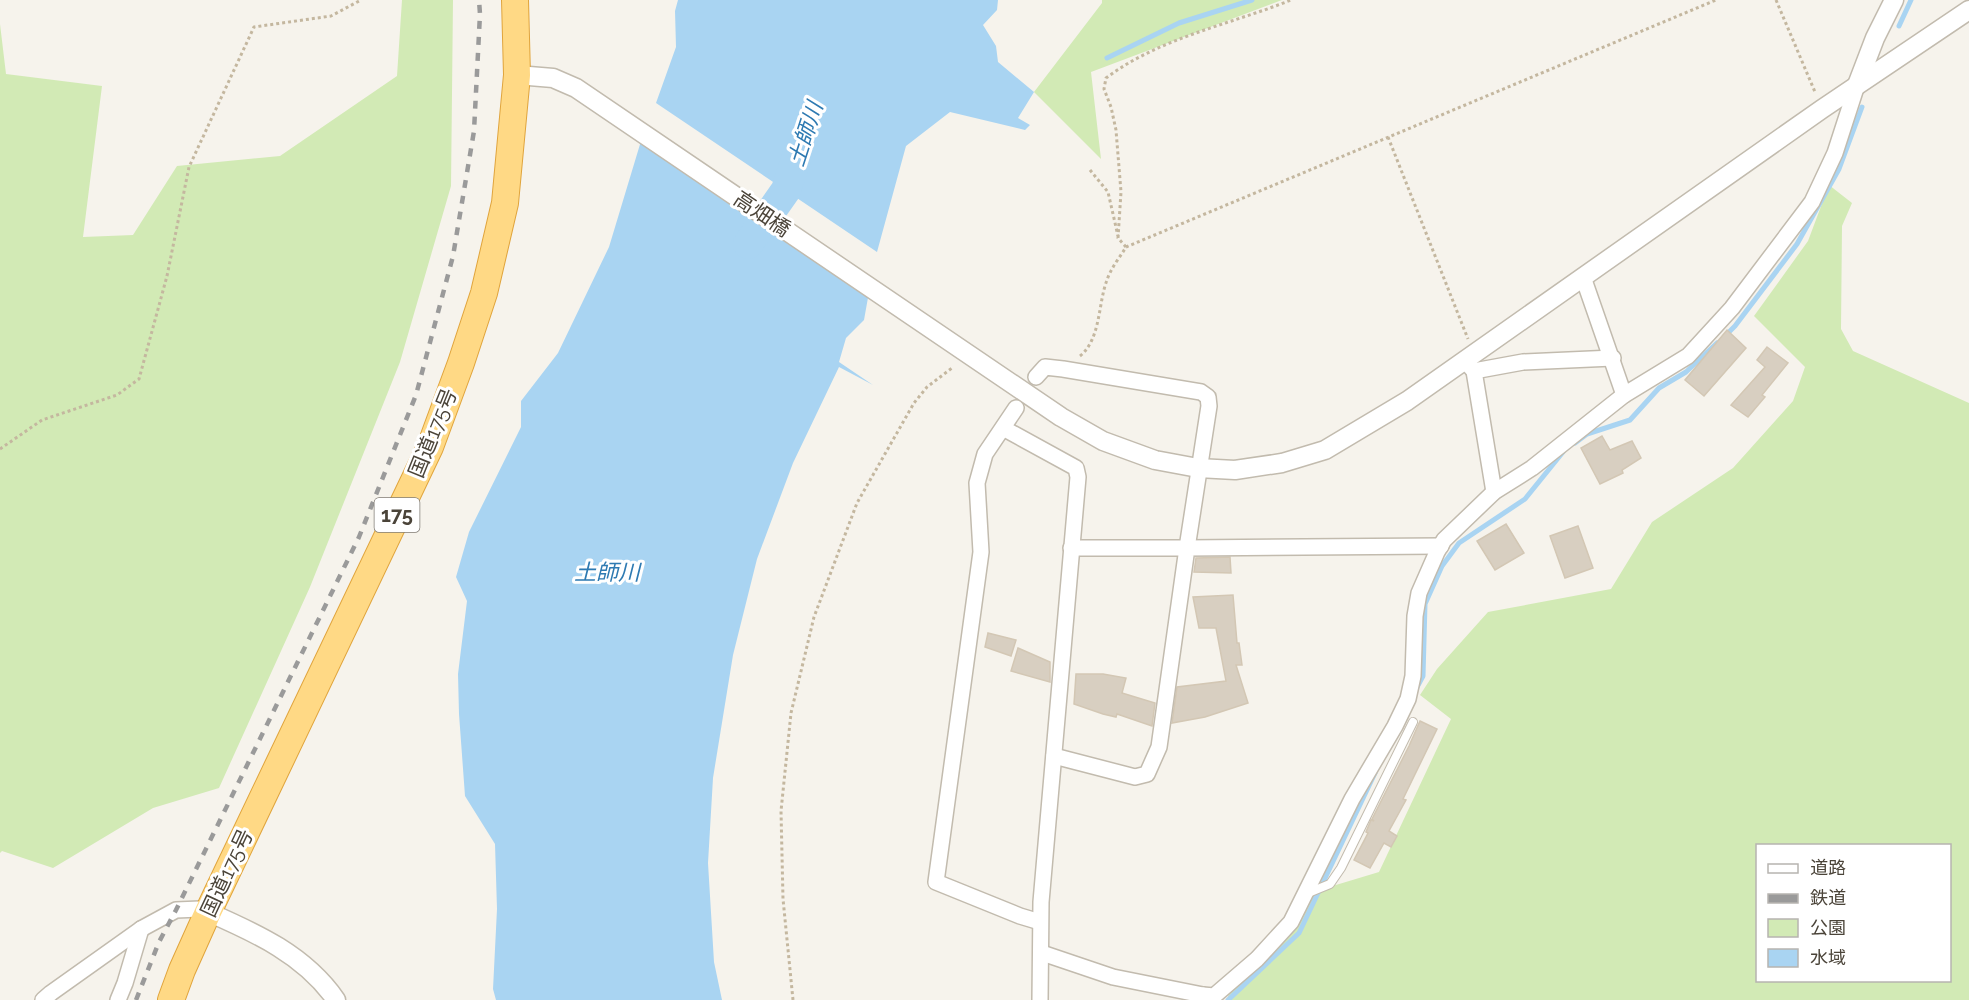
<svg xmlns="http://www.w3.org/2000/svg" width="1969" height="1000" font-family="Raleway,'Noto Sans JP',sans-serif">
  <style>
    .green { fill: #d2eab5; fill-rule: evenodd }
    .water { fill: #a9d4f2 }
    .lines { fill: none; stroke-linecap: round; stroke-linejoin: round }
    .stream { stroke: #a9d4f2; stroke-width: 5 }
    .river { stroke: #a9d4f2; stroke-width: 30 }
    .building { fill: #d8cfc1; stroke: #d3c7b4; stroke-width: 1.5 }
    .service-casing { stroke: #c2bbae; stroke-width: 10 }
    .minor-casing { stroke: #c2bbae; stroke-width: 18 }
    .tertiary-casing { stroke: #c2bbae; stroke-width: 21 }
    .trunk-casing { stroke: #e0a43c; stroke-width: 28 }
    .path { stroke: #c4b79f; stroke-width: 3; stroke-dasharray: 3 3; stroke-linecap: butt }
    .service { stroke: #fff; stroke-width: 8 }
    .minor { stroke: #fff; stroke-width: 15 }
    .tertiary { stroke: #fff; stroke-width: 18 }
    .trunk { stroke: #ffd985; stroke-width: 26 }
    .rail { stroke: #9a9a9a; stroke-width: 4.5; stroke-dasharray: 8 8; stroke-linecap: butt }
    .labels { text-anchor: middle; stroke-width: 6; stroke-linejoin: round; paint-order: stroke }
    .shield { fill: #fff; stroke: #817c74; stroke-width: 1.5 }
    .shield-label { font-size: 20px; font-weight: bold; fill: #4b4439 }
    .street-label { font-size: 21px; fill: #4b4439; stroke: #fff }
    .water-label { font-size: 22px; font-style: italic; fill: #2e7ab2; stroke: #fff }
  </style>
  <rect width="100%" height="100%" fill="#f6f3ec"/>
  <g class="green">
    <path d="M402 0H453L451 186 400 362 310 587 219 788 153 808 53 868 2 851 0 853V24L6 74 102 86 83 237 133 235 177 166 280 156 397 76Z"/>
    <path d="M1102 0H1282L1091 72 1101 159 1034 92 1102 3Z"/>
    <path d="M1829 185 1852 203 1842 226 1841 329 1853 351 1969 403V1000H1228V996L1306 894 1379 872 1451 719 1420 695 1437 669 1488 612 1611 589 1652 522 1733 468 1793 401 1805 367 1754 316 1808 241ZM1758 846H1950V980H1758Z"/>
  </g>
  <g class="water">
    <path d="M678 0H998L997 10 983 25 996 46 998 62 1034 92 1018 118 1030 125 1025 130 950 112 906 146 877 252 656 103 676 47 675 11Z"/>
    <path d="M641 141 869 292 864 320 846 338 839 362 873 385 839 367 793 463 757 559 733 655 713 778 708 863 714 962 722 1000H496L493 989 497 909 495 844 465 796 459 714 458 674 467 601 456 577 469 532 521 427V401L558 353 609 247Z"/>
  </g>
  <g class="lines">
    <g class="stream">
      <path d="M1899 26 1911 0"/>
      <path d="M1107 58 1179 23 1252 0"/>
      <path d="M1724 337 1735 326 1797 244 1839 169 1862 107"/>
      <path d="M1575 443 1587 434 1630 420 1659 388 1686 372 1717 343"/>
      <path d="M1416 689 1423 676 1425 604 1442 566 1459 543 1525 499 1563 452"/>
      <path d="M1228 1000 1299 933 1375 773"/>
    </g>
    <path class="river" d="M748 244 786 190 798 153"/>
  </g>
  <g class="building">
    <path d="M1727 330 1746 348 1704 396 1685 380Z"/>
    <path d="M1767 347 1788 363 1762 395 1765 397 1748 417 1731 405 1765 367 1757 360Z"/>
    <path d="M1602 436 1610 450 1632 441 1641 458 1622 470 1623 473 1600 484 1581 448Z"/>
    <path d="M1506 524 1524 553 1495 570 1477 541Z"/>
    <path d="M1578 526 1593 568 1565 578 1550 536Z"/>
    <path d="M1230 557 1231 573 1194 572 1196 558Z"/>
    <path d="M1233 595 1237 643H1239L1242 665H1236L1248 703 1205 717 1172 723 1177 687 1226 681 1216 628H1199L1193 597Z"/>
    <path d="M988 633 1016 640 1011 656 985 647Z"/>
    <path d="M1018 648 1050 662V682L1011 671Z"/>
    <path d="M1076 674H1103L1126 678 1122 693 1155 703 1152 726 1117 714 1116 717 1103 714 1074 704Z"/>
    <path d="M1420 721 1437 729 1403 799 1406 800 1389 831 1397 836 1391 847 1384 843 1370 868 1354 860 1368 833 1366 832 1371 820 1374 821 1372 819 1409 746Z"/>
  </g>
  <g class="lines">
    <g class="service-casing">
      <path id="service" d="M1308 893 1330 884 1341 868 1413 722"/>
    </g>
    <g class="minor-casing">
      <g id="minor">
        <path d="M1583 277 1624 395"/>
        <path d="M1464 360 1474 371 1523 362 1613 358"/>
        <path d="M1474 371 1494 492"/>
        <path d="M1036 377 1045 367 1063 369 1201 392 1208 397 1209 406 1187 548H1071"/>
        <path d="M1016 408 985 454 977 483 981 552 936 882 1020 916 1040 922"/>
        <path d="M1003 428 1076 468 1078 477 1041 902 1040 1000"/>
        <path d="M1054 756 1135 777 1147 774 1159 747 1187 548 1441 546"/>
        <path d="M1042 953 1113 977 1203 995"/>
        <path d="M43 1000 51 993 141 929 176 910 200 909 208 912"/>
        <path d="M118 1000 125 983 141 929"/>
        <path d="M1204 1000 1203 995 1214 996 1257 959 1291 922 1352 799 1395 726 1408 699 1413 676 1415 616 1419 593 1437 552 1444 540 1494 492 1532 468 1624 395 1688 356 1732 308 1812 202 1835 153 1857 85"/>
      </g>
    </g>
    <g class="tertiary-casing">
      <g id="tertiary">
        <path d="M517 75 553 78 576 88 1061 417 1103 441 1155 460 1198 468 1235 470 1282 463 1325 450 1407 401 1822 109 1969 10"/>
        <path d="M1857 85 1875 38 1894 0"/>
        <path d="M208 912C256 933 305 955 336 1000"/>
      </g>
    </g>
    <g class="trunk-casing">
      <path id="trunk" d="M171 1000 182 970 208 912 430 447 461 363 484 293 505 203 517 75 515 0"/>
    </g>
    <g class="path">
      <path d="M1776 0 1815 92"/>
      <path d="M1388 137 1468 339"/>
      <path d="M1090 170 1108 192 1118 236"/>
      <path d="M1126 247 1118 238 1121 192 1116 130 1111 107 1104 89 1106 78C1161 37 1229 25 1291 0"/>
      <path d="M1080 356C1101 339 1098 303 1107 280 1111 268 1120 257 1126 247L1716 0"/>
      <path d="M0 449 42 420 117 395 139 379 167 276 189 167 254 27 331 16 361 0"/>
      <path d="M793 1000 783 899 781 811 791 713 814 617 857 503 914 403 927 387 952 368"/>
    </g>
    <use href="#service" class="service"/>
    <use href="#minor" class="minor"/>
    <use href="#tertiary" class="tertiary"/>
    <use href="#trunk" class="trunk"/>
    <path class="rail" d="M136 1000 159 942 176 910 359 537 416 395 453 256 474 131 480 14 479 0"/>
  </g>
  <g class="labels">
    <rect class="shield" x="374.5" y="498" width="45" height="34" rx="4.5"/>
    <g class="shield-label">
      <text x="397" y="522">175</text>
    </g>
    <g class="street-label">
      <text transform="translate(762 214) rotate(34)" y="7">高畑橋</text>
      <text transform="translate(433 433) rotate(-68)" y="7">国道175号</text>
      <text transform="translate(227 873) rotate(-65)" y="7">国道175号</text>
    </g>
    <g class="water-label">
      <text transform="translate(805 134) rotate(-72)" y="8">土師川</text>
      <text x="607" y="580">土師川</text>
    </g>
  </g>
  <rect x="1756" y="844" width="195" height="138" fill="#ffffff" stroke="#b7b4b0" stroke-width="1.5"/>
  <rect x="1768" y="864" width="30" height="9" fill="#ffffff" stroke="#b7b4b0" stroke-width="1.5"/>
  <text x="1810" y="874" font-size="18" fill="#4b4439">道路</text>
  <rect x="1768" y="894" width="30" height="9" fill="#9a9a9a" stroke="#b7b4b0" stroke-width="1.5"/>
  <text x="1810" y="904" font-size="18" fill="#4b4439">鉄道</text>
  <rect x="1768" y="919" width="30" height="18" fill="#d2eab5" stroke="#b7b4b0" stroke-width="1.5"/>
  <text x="1810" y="934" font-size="18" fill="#4b4439">公園</text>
  <rect x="1768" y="949" width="30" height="18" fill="#a9d4f2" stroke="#b7b4b0" stroke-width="1.5"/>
  <text x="1810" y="964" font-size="18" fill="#4b4439">水域</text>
</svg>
